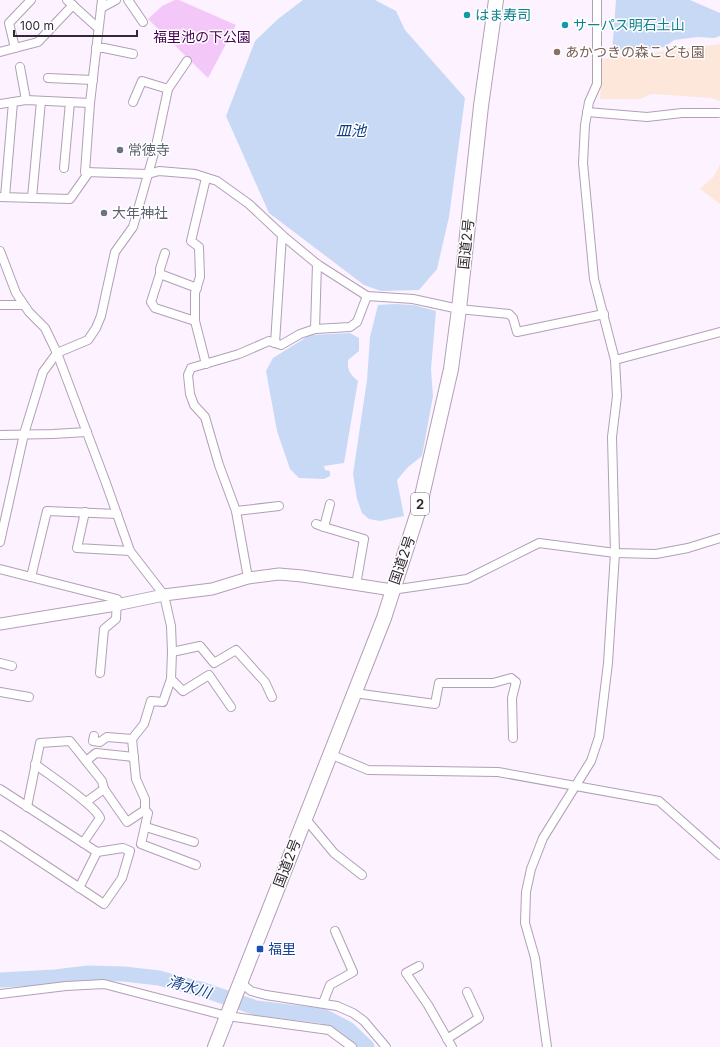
<svg xmlns="http://www.w3.org/2000/svg" width="720" height="1047" font-family="Inter,'Noto Sans JP',sans-serif">
  <style>
    .commercial { fill: #fde7da }
    .green { fill: #f3c8f9 }
    .water { fill: #c8d9f5 }
    .lines { fill: none; stroke-linecap: round; stroke-linejoin: round }
    .river { stroke: #c8d9f5; stroke-width: 15 }
    .street-casing { stroke: #b2a0b5; stroke-width: 10 }
    .secondary-casing { stroke: #b2a0b5; stroke-width: 13 }
    .highway-casing { stroke: #b2a0b5; stroke-width: 16 }
    .street { stroke: #fff; stroke-width: 8 }
    .secondary { stroke: #fff; stroke-width: 11 }
    .highway { stroke: #fff; stroke-width: 14 }
    .culture-dot { fill: #0f9aa8; stroke: #fff; stroke-width: 1.5 }
    .education-dot { fill: #8d6e63; stroke: #fff; stroke-width: 1.5 }
    .worship-dot { fill: #6b7280; stroke: #fff; stroke-width: 1.5 }
    .transit-dot { fill: #1a4fb4; stroke: #fff; stroke-width: 1.5 }
    .labels { text-anchor: middle; stroke-width: 3; stroke-linejoin: round; paint-order: stroke }
    .shield { fill: #fff; stroke: #6f6a70; stroke-width: 1 }
    .shield-label { font-size: 13px; font-weight: bold; fill: #312a32 }
    .culture-label { font-size: 14px; fill: #0d838f; stroke: #fff; text-anchor: start }
    .park-label { font-size: 14px; fill: #480152; stroke: #fff }
    .education-label { font-size: 14px; fill: #785e54; stroke: #fff; text-anchor: start }
    .worship-label { font-size: 14px; fill: #5b616d; stroke: #fff; text-anchor: start }
    .street-label { font-size: 14px; fill: #312a32; stroke: #fff }
    .transit-label { font-size: 14px; fill: #164399; stroke: #fff; text-anchor: start }
    .water-label { font-size: 15px; font-style: italic; fill: #0e3d89; stroke: #fff }
  </style>
  <rect width="100%" height="100%" fill="#fdf2ff"/>
  <g class="commercial">
    <path d="M720 44V101L711 98 654 94 648 95 641 99H600L602 59Z"/>
    <path d="M720 164V204L700 189 714 176Z"/>
  </g>
  <path class="green" d="M175 0H179L236 25 208 78 148 19 162 6Z"/>
  <g class="water">
    <path d="M303 0H375L396 11 405 30 465 98 449 217 437 269 419 290 381 291 364 285 269 213 226 116 255 41 278 19Z"/>
    <path d="M616 0H690L720 13V36L714 38 698 37 674 40 665 47 612 53Z"/>
    <path d="M395 304 414 305 436 311 431 369 433 396 422 456 408 467 397 480 404 516 380 521 369 519 362 513 357 499 353 474 367 380 370 337 378 305Z"/>
    <path d="M350 333 359 338V351L348 360C347 370 350 374 358 381L344 463 324 466 325 470 330 471V476L324 479 299 478 290 469 277 431 266 371 273 358 310 335Z"/>
  </g>
  <g class="lines">
    <path class="river" d="M0 980 55 977 88 973 124 974 159 978 204 990 256 1008 323 1016 348 1029 367 1047"/>
    <g class="street-casing">
      <g id="street">
        <path d="M67 0 98 28"/>
        <path d="M102 0 90 103 85 172 148 174 159 171 195 174 217 181 249 204 282 235 317 264 367 296 413 299 459 309 509 314 513 318 517 332 604 314"/>
        <path d="M128 0 143 22"/>
        <path d="M101 8 116 0"/>
        <path d="M15 48 9 23 31 0"/>
        <path d="M96 48H104L133 54"/>
        <path d="M0 52 38 42 73 5"/>
        <path d="M20 67 26 100"/>
        <path d="M48 78 93 80"/>
        <path d="M133 102 142 81 168 89"/>
        <path d="M0 104 26 100 90 103"/>
        <path d="M587 112 647 117 682 113H718"/>
        <path d="M64 168 70 102"/>
        <path d="M0 197 70 199 89 172"/>
        <path d="M5 197 13 102"/>
        <path d="M32 198 41 101"/>
        <path d="M0 251 16 293 29 312 45 328 57 353 106 483 130 551 164 595 171 626 172 652 171 679 163 702 151 701 144 724 132 739 136 779 145 799V810L148 813 141 844 196 865"/>
        <path d="M160 274V269L165 253"/>
        <path d="M0 305H23"/>
        <path d="M195 321 155 308 151 302 160 274 197 288"/>
        <path d="M315 329 317 264"/>
        <path d="M275 343 282 235"/>
        <path d="M615 360 720 332"/>
        <path d="M206 364 195 321V293L200 277 199 247 191 241 206 178"/>
        <path d="M0 435 53 434 87 432"/>
        <path d="M330 504 324 527 364 539 356 585"/>
        <path d="M236 511 279 506"/>
        <path d="M85 512 77 548 130 551"/>
        <path d="M316 524 324 527"/>
        <path d="M0 542 24 434 43 372 57 353 88 340 96 328 101 316 115 252 133 227 156 146 168 89 187 61"/>
        <path d="M0 569 117 599 116 619 104 629 100 673"/>
        <path d="M31 577 47 511 117 514"/>
        <path d="M248 578 236 511 219 465 205 417 194 405 190 394 188 375 191 368 239 354 269 341 281 345 300 334 315 329 350 327 357 322 367 296"/>
        <path d="M392 590 467 579 539 543 615 553 656 554 688 548 720 538"/>
        <path d="M172 652 200 646 214 663 236 650 265 682 272 697"/>
        <path d="M0 663 12 666"/>
        <path d="M171 679 183 691 209 675 231 707"/>
        <path d="M0 692 29 697"/>
        <path d="M354 693 435 704 439 683H493L511 678 516 682 512 698 513 738"/>
        <path d="M94 736 93 741 100 742 107 737 132 739"/>
        <path d="M330 754 368 770 498 772 659 801 720 855"/>
        <path d="M86 761 96 753 134 757"/>
        <path d="M35 764C49 775 95 805 100 818L83 843"/>
        <path d="M0 789 97 852 123 848 130 851 122 878 104 904 0 835"/>
        <path d="M104 789 127 822 145 810"/>
        <path d="M27 807 40 743 70 741 102 781 104 789 86 802"/>
        <path d="M305 818 334 853 362 875"/>
        <path d="M146 827 194 842"/>
        <path d="M79 888 97 852"/>
        <path d="M419 966 406 973 428 1005 452 1047"/>
        <path d="M240 982 251 991 266 995 337 1006 353 1013 364 1021 386 1047"/>
        <path d="M0 994 66 986 104 984 227 1016 329 1030 352 1047"/>
        <path d="M323 1003 330 985 353 972 335 931"/>
        <path d="M447 1039 479 1018 467 992"/>
        <path d="M547 1047 535 958 525 923 526 892 531 869 543 838 591 761 599 737 608 663 615 553 612 437 617 396 615 360 594 279 583 163 585 125 589 102 597 84V0"/>
      </g>
    </g>
    <g class="secondary-casing">
      <path id="secondary" d="M0 624 116 605 164 595 212 589 248 578 279 574 302 576 392 590"/>
    </g>
    <g class="highway-casing">
      <path id="highway" d="M215 1047 384 618 419 509 451 369 459 309 481 106 496 0"/>
    </g>
    <use href="#street" class="street"/>
    <use href="#secondary" class="secondary"/>
    <use href="#highway" class="highway"/>
  </g>
  <g class="culture-dot">
    <circle cx="467" cy="15" r="4"/>
    <circle cx="565" cy="25" r="4"/>
  </g>
  <circle class="education-dot" cx="557" cy="52" r="4"/>
  <g class="worship-dot">
    <circle cx="120" cy="150" r="4"/>
    <circle cx="104" cy="213" r="4"/>
  </g>
  <rect class="transit-dot" x="256" y="945" width="8" height="8" rx="2"/>
  <g class="labels">
    <rect class="shield" x="411" y="493" width="18" height="22" rx="3"/>
    <g class="shield-label">
      <text x="420" y="509">2</text>
    </g>
    <g class="culture-label">
      <text x="475" y="20">はま寿司</text>
      <text x="573" y="30">サーパス明石土山</text>
    </g>
    <g class="park-label">
      <text x="202" y="42">福里池の下公園</text>
    </g>
    <g class="education-label">
      <text x="565" y="57">あかつきの森こども園</text>
    </g>
    <g class="worship-label">
      <text x="128" y="155">常徳寺</text>
      <text x="112" y="218">大年神社</text>
    </g>
    <g class="street-label">
      <text transform="translate(466 244) rotate(-84)" y="5">国道2号</text>
      <text transform="translate(402 560) rotate(-71)" y="5">国道2号</text>
      <text transform="translate(287 863) rotate(-69)" y="5">国道2号</text>
    </g>
    <g class="transit-label">
      <text x="268" y="954">福里</text>
    </g>
    <g class="water-label">
      <text x="351" y="136">皿池</text>
      <text transform="translate(189 987) rotate(17)" y="5">清水川</text>
    </g>
  </g>
  <path d="M14 30v6h123v-6" fill="none" stroke="#312a32" stroke-width="2"/>
  <text x="20" y="30" font-size="12" fill="#312a32" stroke="#ffffff" stroke-width="3" paint-order="stroke">100 m</text>
</svg>
